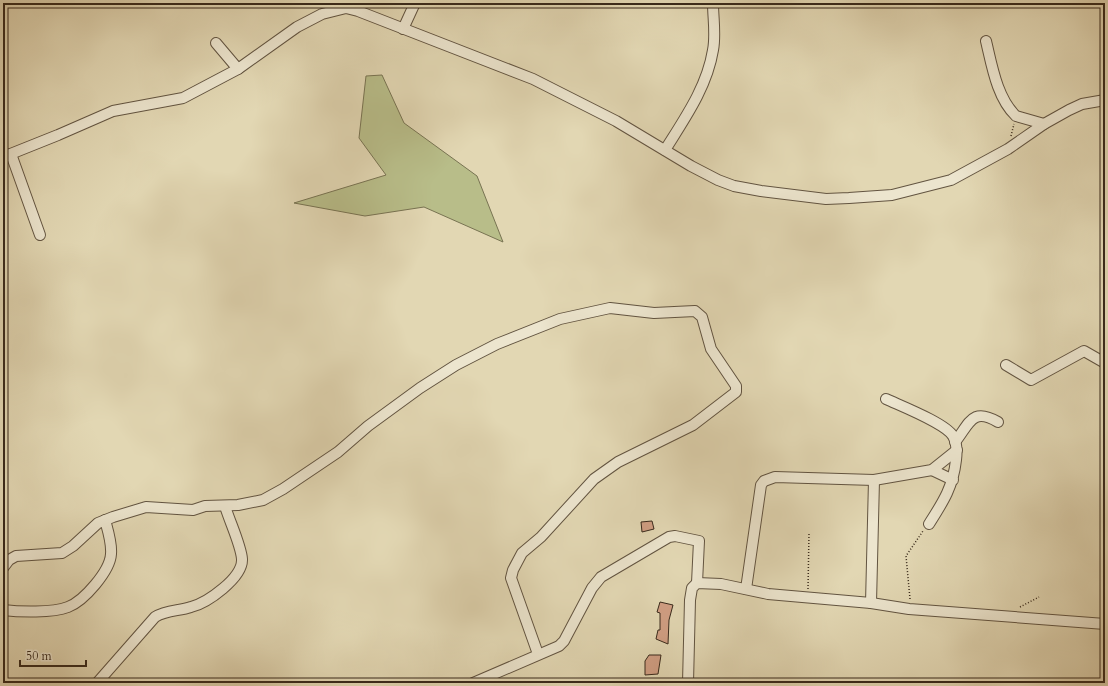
<svg xmlns="http://www.w3.org/2000/svg" width="1108" height="686" font-family="Cardo,serif">
  <style>
    .green { fill: #b8bd89; stroke: #787352 }
    .building { fill: #d19f84; stroke: #38291b }
    .lines { fill: none; stroke-linecap: round; stroke-linejoin: round }
    .minor-casing { stroke: #625441; stroke-width: 12 }
    .path { stroke: #38291b; stroke-width: 1.5; stroke-dasharray: 1 2; stroke-linecap: butt }
    .minor { stroke: #ece5ce; stroke-width: 10 }
  </style>
  <rect width="100%" height="100%" fill="#e2d7b3"/>
  <filter id="stains"><feTurbulence type="fractalNoise" baseFrequency=".005" numOctaves="4"/><feColorMatrix values="0 0 0 0 .2 0 0 0 0 .09 0 0 0 0 .02 0 0 0 .5 -.17"/></filter>
  <radialGradient id="worn" r=".72"><stop offset=".6" stop-color="#630" stop-opacity="0"/><stop offset="1" stop-color="#630" stop-opacity=".3"/></radialGradient>
  <path class="green" d="M382 75 404 123 477 176 503 242 424 207 365 216 294 203 386 175 359 138 366 76Z"/>
  <g class="building">
    <path d="M652 521 654 529 642 532 641 522Z"/>
    <path d="M660 602 673 605 669 620 668 644 656 639 658 630H660V613L657 612Z"/>
    <path d="M649 655H661L658 674 645 675V661Z"/>
  </g>
  <g class="lines">
    <g class="minor-casing">
      <g id="minor">
        <path d="M403 29 415 3"/>
        <path d="M986 41C992 66 997 98 1016 116L1044 124"/>
        <path d="M216 43 238 69"/>
        <path d="M665 150C685 118 707 87 713 50 716 35 713 18 713 3"/>
        <path d="M11 154 40 235"/>
        <path d="M3 157 58 135 113 111 183 98 238 69 297 27 322 14 346 8 358 11 533 79 616 121 691 166 718 180 734 186 761 191 826 199 849 198 892 195 951 180 1008 149 1044 124 1069 110 1082 104 1105 100"/>
        <path d="M1006 365 1031 380 1084 351 1105 363"/>
        <path d="M886 399C901 406 945 423 953 436 957 443 957 452 956 460 953 487 943 502 929 524"/>
        <path d="M955 442C970 423 972 407 998 422"/>
        <path d="M932 470 953 480"/>
        <path d="M3 568 9 560 16 556 62 553 73 546 98 523 113 517 146 507 193 510 205 506 238 505 263 500 283 489 338 452 368 426 420 388 456 365 497 344 560 319 610 308 654 313 695 311 702 317 711 349 736 386V392L693 425 618 462 594 479 541 537 522 553 513 570 511 578 538 654"/>
        <path d="M746 589 761 485 764 481 775 477 874 480 932 470 957 450"/>
        <path d="M871 603 874 480"/>
        <path d="M3 610C20 612 52 613 68 607 84 601 110 571 111 554 112 543 108 531 105 520"/>
        <path d="M97 683 155 617C166 610 179 611 191 607 207 603 243 578 242 559 241 545 229 520 225 506"/>
        <path d="M473 683 559 646 564 641 592 588 601 577 669 537 675 536 699 541 697 583"/>
        <path d="M688 683 690 600 692 588 697 583 721 584 768 594 871 603 909 609 1105 624"/>
      </g>
    </g>
    <g class="path">
      <path d="M1011 136 1014 124"/>
      <path d="M808 589 809 533"/>
      <path d="M910 599 906 556 923 531"/>
      <path d="M1020 607 1039 597"/>
    </g>
    <use href="#minor" class="minor"/>
  </g>
  <rect width="1108" height="686" fill="none" stroke="#e2d7b3" stroke-width="16"/>
  <rect x="4" y="4" width="1100" height="678" fill="none" stroke="#38291b" stroke-width="2"/>
  <rect x="8" y="8" width="1092" height="670" fill="none" stroke="#38291b"/>
  <path d="M20 660v6h66v-6" fill="none" stroke="#38291b" stroke-width="2"/>
  <text x="26" y="660" font-size="12" fill="#38291b" stroke="#ece5ce" stroke-width="3" paint-order="stroke">50 m</text>
  <rect width="100%" height="100%" filter="url(#stains)"/>
  <rect width="100%" height="100%" fill="url(#worn)"/>
</svg>
